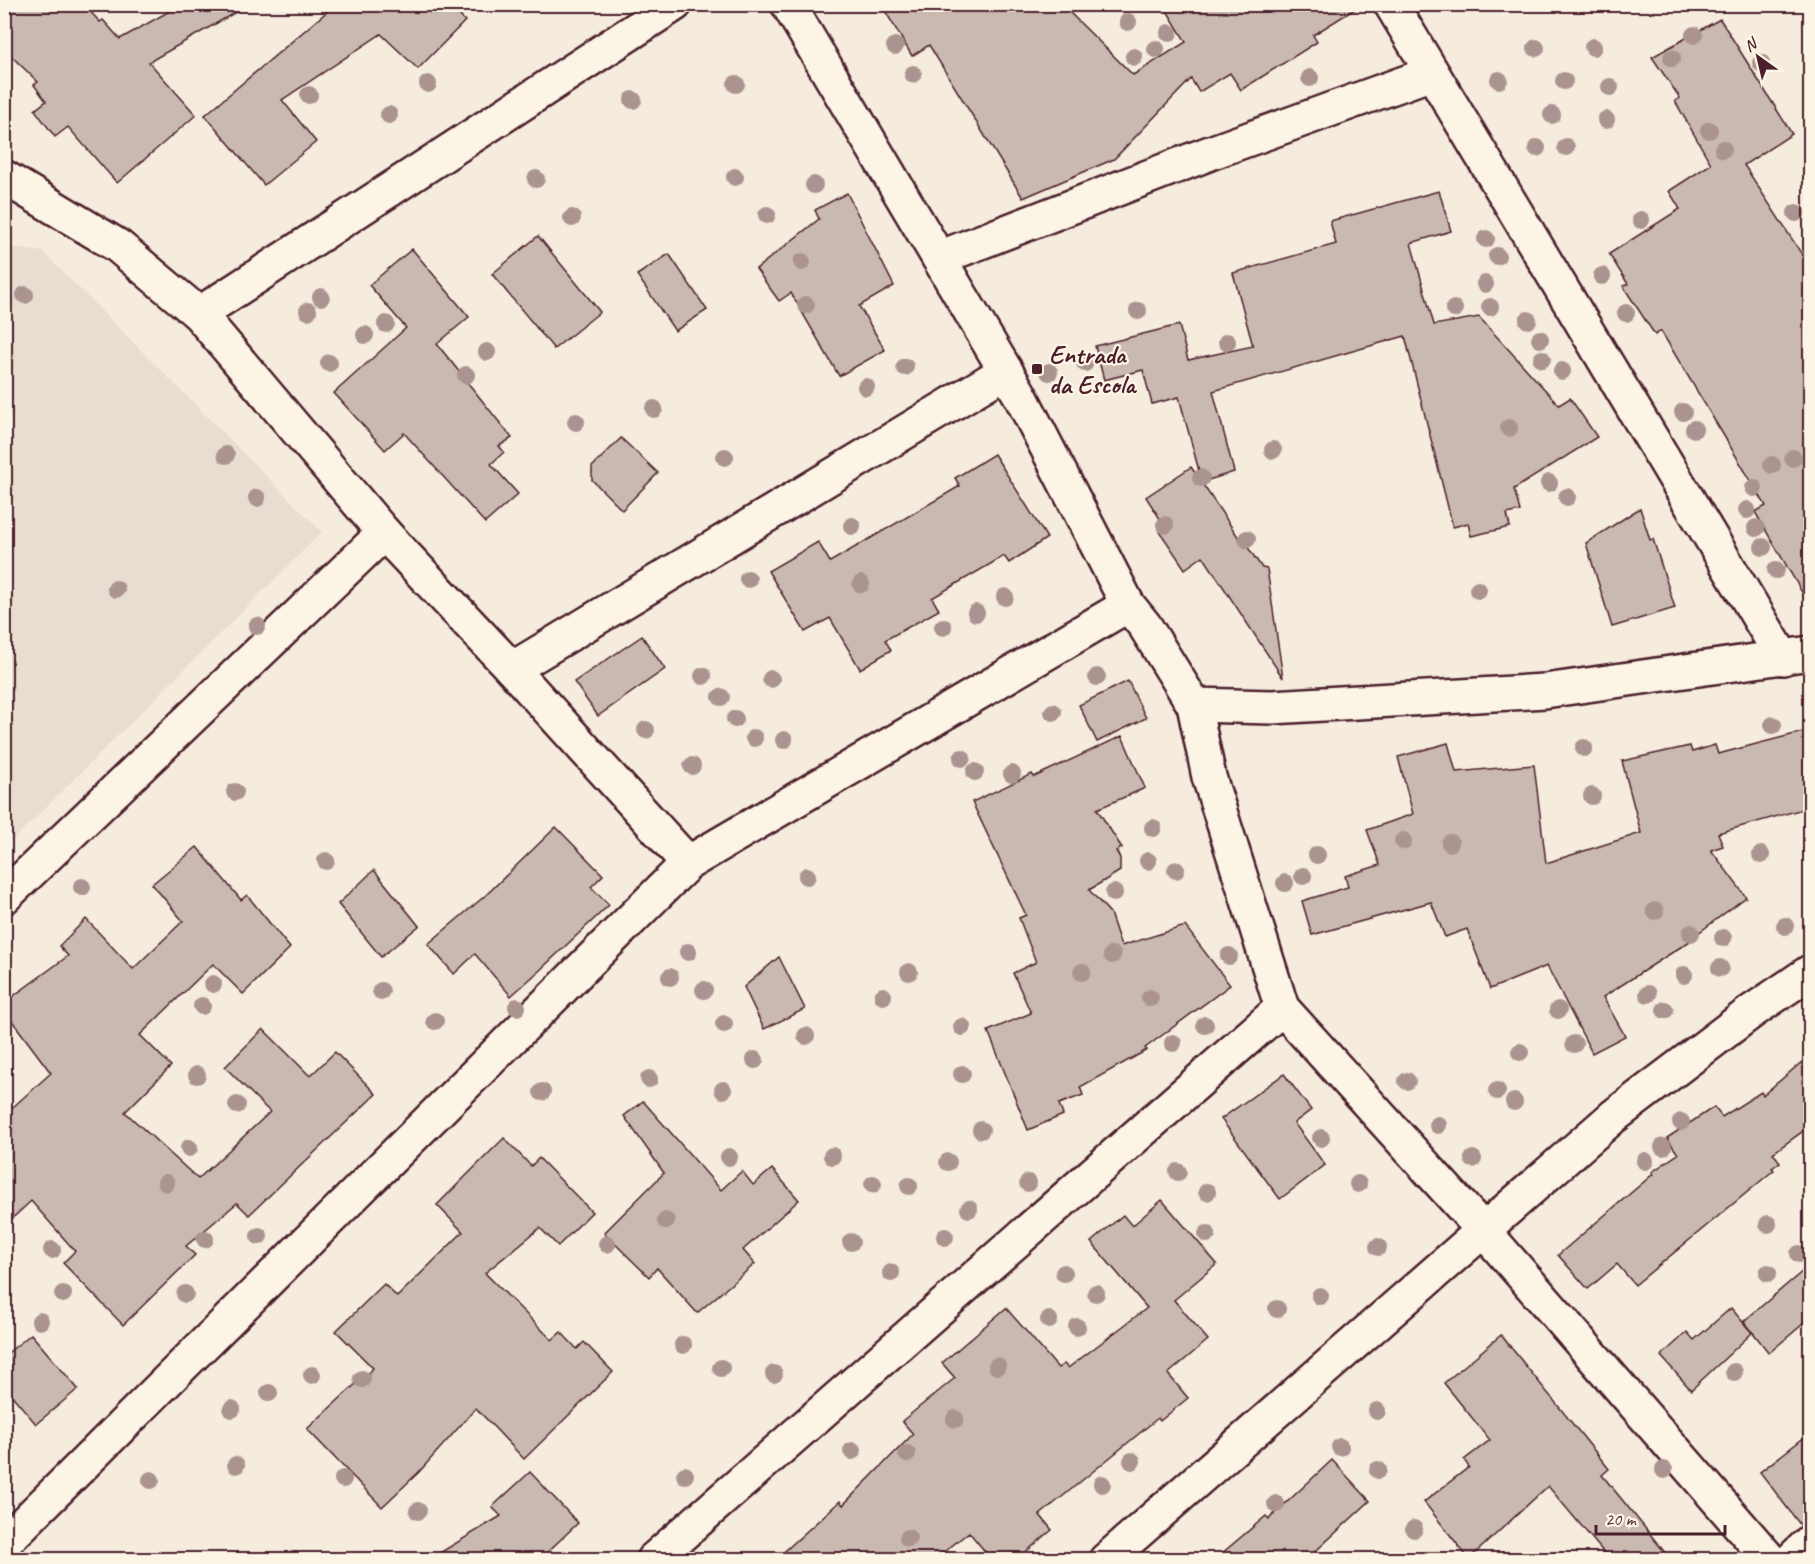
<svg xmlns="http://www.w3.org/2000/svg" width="1815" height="1564" font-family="Caveat,sans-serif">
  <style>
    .built { fill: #e8ddd0 }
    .building { fill: #cab9b1; stroke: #4a1f2b; stroke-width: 1.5 }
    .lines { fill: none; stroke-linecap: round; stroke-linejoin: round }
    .minor-casing { stroke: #4a1f2b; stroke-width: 38 }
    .tertiary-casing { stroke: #4a1f2b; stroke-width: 38 }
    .minor { stroke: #fcf5e5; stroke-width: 33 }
    .tertiary { stroke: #fcf5e5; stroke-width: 33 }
    .tree { fill: #ab9390 }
    .poi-dot { fill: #4a1f2b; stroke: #fcf5e5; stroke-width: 2 }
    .labels { text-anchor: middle; stroke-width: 4.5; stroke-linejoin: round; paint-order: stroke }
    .poi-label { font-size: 26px; font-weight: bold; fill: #4a1f2b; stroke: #fcf5e5; text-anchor: start }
  </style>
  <rect width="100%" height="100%" fill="#f5ecde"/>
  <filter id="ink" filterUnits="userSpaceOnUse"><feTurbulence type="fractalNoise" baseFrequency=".0167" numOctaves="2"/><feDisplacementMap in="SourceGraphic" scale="12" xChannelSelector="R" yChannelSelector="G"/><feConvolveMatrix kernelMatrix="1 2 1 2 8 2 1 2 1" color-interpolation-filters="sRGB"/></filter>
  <g filter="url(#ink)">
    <path class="built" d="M5 246 43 252 322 532 5 848Z"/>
    <g class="building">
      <path d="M4 4H83L100 22 103 20 120 39 182 4H250L149 62 196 115 117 183 68 127 55 137 35 110 46 101 34 85 38 82 4 49Z"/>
      <path d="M336 4H448L465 21 418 69 381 34 282 100 316 142 264 185 205 115Z"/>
      <path d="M881 4H1061L1133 75 1186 42 1163 4H1363L1313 35 1317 42 1241 90 1230 73 1199 92 1191 79 1114 159 1023 198 929 45 912 56Z"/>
      <path d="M1720 19 1792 134 1744 165 1810 267V606L1755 512 1766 506 1661 331 1655 335 1623 286 1628 284 1609 254 1680 209 1669 191 1711 164 1675 101 1680 98 1652 57Z"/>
      <path d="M1439 191 1451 231 1411 243 1434 325 1479 317 1559 405 1570 398 1597 437 1514 489 1520 511 1507 514 1510 527 1471 536 1468 523 1453 527 1405 336 1213 391 1234 472 1202 482 1179 397 1152 404 1143 370 1104 380 1095 346 1179 325 1188 360 1253 346 1233 273 1336 244 1330 221Z"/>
      <path d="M847 193 894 286 859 306 885 350 839 376 791 293 779 301 756 269 819 219 815 210Z"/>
      <path d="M538 236 600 312 554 349 492 274Z"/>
      <path d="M412 249 469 317 437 344 512 438 499 446 504 452 491 464 518 494 485 523 404 433 385 450 334 393 406 328 369 285Z"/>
      <path d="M669 254 707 310 675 331 637 275Z"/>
      <path d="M621 438 658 473 622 510 592 480V467Z"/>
      <path d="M994 454 1047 538 1009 563 1004 556 932 598 939 610 885 640 891 650 860 669 830 618 805 632 768 571 818 542 830 562 960 486 955 478Z"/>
      <path d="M1191 467 1245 547 1247 546 1262 568 1267 569 1283 678 1203 556 1185 569 1160 532 1166 528 1146 497Z"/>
      <path d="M1640 508 1650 540 1653 539 1675 608 1612 627 1586 543Z"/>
      <path d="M642 636 665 669 598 716 574 682Z"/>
      <path d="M1128 681 1146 718 1097 742 1079 705Z"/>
      <path d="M1810 730V807L1718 833 1723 846 1711 850 1746 897 1689 940 1690 941 1603 997 1625 1036 1592 1053 1547 966 1490 989 1467 929 1445 937 1431 902 1312 935 1302 901 1348 887 1345 876 1380 865 1367 830 1413 814 1398 757 1448 743 1456 772 1534 765 1546 863 1641 833 1622 761 1690 746 1692 752 1715 745 1718 754Z"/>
      <path d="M1122 736 1145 788 1097 809 1122 848 1116 851 1120 858V871L1089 890 1110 913 1121 946 1185 926 1230 985 1145 1048 1147 1050 1080 1087 1083 1095 1059 1104 1063 1115 1028 1130 988 1031 1031 1013 1013 973 1036 962 1019 918 1026 915 972 802 1032 774 1034 777Z"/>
      <path d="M556 827 603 875 591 887 609 905 539 971 511 996 475 954 454 974 428 944 486 895Z"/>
      <path d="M197 847 241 900 247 895 290 948 243 994 213 964 140 1035 171 1066 125 1112 198 1179 270 1112 225 1067 263 1029 310 1076 335 1052 376 1094 249 1215 237 1203 186 1246 195 1255 123 1325 63 1263 75 1251 31 1201 4 1226V1115L51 1073 4 1010V1003L68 956 59 946 86 919 133 969 183 921 152 884Z"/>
      <path d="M374 870 419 926 381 957 338 904Z"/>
      <path d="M779 957 805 1009 764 1029 744 987Z"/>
      <path d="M1810 1055V1126L1773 1153 1780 1162 1772 1168 1774 1170 1635 1285 1617 1264 1588 1289 1558 1255 1653 1174 1652 1172 1678 1154 1667 1138 1714 1107 1722 1117 1761 1092 1763 1095Z"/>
      <path d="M1284 1074 1311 1110 1294 1123 1325 1165 1280 1199 1221 1119Z"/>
      <path d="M643 1101 721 1190 742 1171 753 1185 772 1169 799 1200 743 1250 755 1264 697 1313 657 1268 649 1277 604 1233 664 1173 624 1116Z"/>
      <path d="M504 1138 531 1166 539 1158 592 1212 558 1246 540 1228 485 1273 552 1340 561 1332 577 1349 584 1342 613 1372 524 1459 476 1408 419 1472 382 1507 307 1429 373 1368 336 1331 384 1284 397 1297 463 1232 437 1205Z"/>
      <path d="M1162 1200 1217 1264 1174 1300 1208 1340 1168 1374 1188 1398 1160 1421 1158 1418 1040 1515 1052 1530 1016 1560H992L969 1532 934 1560H775L840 1501 843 1505 913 1434 902 1421 955 1378 942 1363 1006 1308 1058 1368 1064 1364 1068 1368 1147 1308 1091 1242 1123 1215 1132 1226Z"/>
      <path d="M1810 1265V1318L1769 1353 1744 1321Z"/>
      <path d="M1731 1308 1752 1333 1691 1390 1661 1356 1687 1332 1694 1340Z"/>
      <path d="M31 1334 78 1389 36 1424 4 1386V1356Z"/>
      <path d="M1501 1335 1609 1469 1602 1475 1671 1560H1610L1548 1486 1469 1559 1424 1502 1469 1467 1464 1460 1490 1440 1444 1383Z"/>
      <path d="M1810 1433V1524L1801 1526 1760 1472Z"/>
      <path d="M1332 1460 1370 1501 1306 1560H1214L1266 1516 1269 1519Z"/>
      <path d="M530 1472 578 1523 539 1560H428L501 1516 492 1507Z"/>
    </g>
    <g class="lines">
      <g class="minor-casing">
        <g id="minor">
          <path d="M1391 4 1783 658"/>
          <path d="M4 177 118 246 199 314 384 533 512 669 688 863"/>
          <path d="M939 258 1210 153 1432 73"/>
          <path d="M199 314 675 4"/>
          <path d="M512 669 1006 371"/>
          <path d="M1194 705 1209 777 1282 1008 1484 1231 1770 1560"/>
          <path d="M4 897 384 533"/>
          <path d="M4 1543 688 863 1128 605"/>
          <path d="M653 1560 1282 1008"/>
          <path d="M1106 1560 1614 1116 1751 1012 1810 972"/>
          <path d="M1791 1560 1810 1542"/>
        </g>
      </g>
      <g class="tertiary-casing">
        <path id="tertiary" d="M788 4 1020 395 1128 605 1145 626 1194 705 1272 707 1545 691 1810 653"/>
      </g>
      <use href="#minor" class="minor"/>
      <use href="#tertiary" class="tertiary"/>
    </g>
    <g class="tree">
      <circle cx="1128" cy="22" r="9"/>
      <circle cx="1169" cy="33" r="9"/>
      <circle cx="1694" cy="35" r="9"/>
      <circle cx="895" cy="46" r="9"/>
      <circle cx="1593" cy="47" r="9"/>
      <circle cx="1536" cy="48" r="9"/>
      <circle cx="1156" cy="49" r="9"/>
      <circle cx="1134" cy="57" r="9"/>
      <circle cx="1672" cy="58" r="9"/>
      <circle cx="1761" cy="63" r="9"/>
      <circle cx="913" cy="74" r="9"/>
      <circle cx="1310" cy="78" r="9"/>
      <circle cx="1499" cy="80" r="9"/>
      <circle cx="1564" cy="81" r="9"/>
      <circle cx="428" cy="84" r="9"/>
      <circle cx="736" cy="84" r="9"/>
      <circle cx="1610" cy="87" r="9"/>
      <circle cx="309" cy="95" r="9"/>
      <circle cx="633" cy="100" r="9"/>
      <circle cx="389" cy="115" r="9"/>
      <circle cx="1552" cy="115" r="9"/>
      <circle cx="1606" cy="120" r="9"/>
      <circle cx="1709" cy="130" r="9"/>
      <circle cx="1566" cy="147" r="9"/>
      <circle cx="1537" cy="148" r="9"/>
      <circle cx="1723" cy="149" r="9"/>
      <circle cx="735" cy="177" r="9"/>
      <circle cx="536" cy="179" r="9"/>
      <circle cx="814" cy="185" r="9"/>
      <circle cx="1796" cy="213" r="9"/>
      <circle cx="767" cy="215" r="9"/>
      <circle cx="572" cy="218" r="9"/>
      <circle cx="1641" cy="220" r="9"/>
      <circle cx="1486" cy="239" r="9"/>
      <circle cx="1497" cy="256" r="9"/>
      <circle cx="802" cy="262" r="9"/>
      <circle cx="1602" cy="276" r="9"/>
      <circle cx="1485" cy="284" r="9"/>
      <circle cx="25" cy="295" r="9"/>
      <circle cx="321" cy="297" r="9"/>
      <circle cx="806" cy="305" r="9"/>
      <circle cx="1490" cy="307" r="9"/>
      <circle cx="1454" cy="309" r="9"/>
      <circle cx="308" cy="311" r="9"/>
      <circle cx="1138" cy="311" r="9"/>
      <circle cx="1626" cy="313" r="9"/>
      <circle cx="1528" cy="320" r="9"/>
      <circle cx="386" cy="324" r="9"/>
      <circle cx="365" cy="335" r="9"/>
      <circle cx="1540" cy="339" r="9"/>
      <circle cx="1227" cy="342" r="9"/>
      <circle cx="487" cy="352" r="9"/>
      <circle cx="1542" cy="359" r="9"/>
      <circle cx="329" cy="363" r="9"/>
      <circle cx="1085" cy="363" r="9"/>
      <circle cx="905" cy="367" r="9"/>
      <circle cx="1562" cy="371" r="9"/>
      <circle cx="1049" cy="372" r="9"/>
      <circle cx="466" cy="375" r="9"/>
      <circle cx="866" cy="387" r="9"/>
      <circle cx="654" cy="409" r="9"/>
      <circle cx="1683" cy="412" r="9"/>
      <circle cx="576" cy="422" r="9"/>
      <circle cx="1509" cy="428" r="9"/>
      <circle cx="1694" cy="429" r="9"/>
      <circle cx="1273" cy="450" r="9"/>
      <circle cx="226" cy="455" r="9"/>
      <circle cx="725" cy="457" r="9"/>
      <circle cx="1793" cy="458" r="9"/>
      <circle cx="1772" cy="465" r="9"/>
      <circle cx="1201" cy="478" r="9"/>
      <circle cx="1549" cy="483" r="9"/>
      <circle cx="1754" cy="488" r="9"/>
      <circle cx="1567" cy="497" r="9"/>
      <circle cx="257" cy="498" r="9"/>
      <circle cx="1747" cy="510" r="9"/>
      <circle cx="1165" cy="525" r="9"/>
      <circle cx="852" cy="526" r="9"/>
      <circle cx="1756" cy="528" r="9"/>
      <circle cx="1247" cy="539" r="9"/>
      <circle cx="1763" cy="547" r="9"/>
      <circle cx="1776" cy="570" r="9"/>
      <circle cx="748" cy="579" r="9"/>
      <circle cx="861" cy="584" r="9"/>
      <circle cx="116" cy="589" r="9"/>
      <circle cx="1478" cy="590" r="9"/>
      <circle cx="1005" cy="597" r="9"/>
      <circle cx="976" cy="613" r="9"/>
      <circle cx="257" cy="626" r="9"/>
      <circle cx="943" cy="627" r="9"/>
      <circle cx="703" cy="676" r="9"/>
      <circle cx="1097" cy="677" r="9"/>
      <circle cx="771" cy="679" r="9"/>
      <circle cx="721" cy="697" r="9"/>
      <circle cx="1053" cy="712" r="9"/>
      <circle cx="735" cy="719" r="9"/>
      <circle cx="1773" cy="725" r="9"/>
      <circle cx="646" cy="730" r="9"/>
      <circle cx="754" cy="738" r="9"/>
      <circle cx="784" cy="740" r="9"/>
      <circle cx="1584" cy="748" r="9"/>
      <circle cx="962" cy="758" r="9"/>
      <circle cx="692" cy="766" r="9"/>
      <circle cx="975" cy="772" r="9"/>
      <circle cx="1012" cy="774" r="9"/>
      <circle cx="235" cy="792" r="9"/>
      <circle cx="1592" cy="796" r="9"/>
      <circle cx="1153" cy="828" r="9"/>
      <circle cx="1403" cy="841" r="9"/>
      <circle cx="1450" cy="843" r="9"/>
      <circle cx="1317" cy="855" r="9"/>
      <circle cx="1761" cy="855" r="9"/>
      <circle cx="326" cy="861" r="9"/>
      <circle cx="1148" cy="861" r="9"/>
      <circle cx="1176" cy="870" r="9"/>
      <circle cx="807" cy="876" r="9"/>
      <circle cx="1303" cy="876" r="9"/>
      <circle cx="1285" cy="883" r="9"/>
      <circle cx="82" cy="887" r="9"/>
      <circle cx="1114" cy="893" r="9"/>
      <circle cx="1655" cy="911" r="9"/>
      <circle cx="1785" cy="926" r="9"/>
      <circle cx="1691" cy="933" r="9"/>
      <circle cx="1723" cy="938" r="9"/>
      <circle cx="688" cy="952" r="9"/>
      <circle cx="1112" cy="955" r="9"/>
      <circle cx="1229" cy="956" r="9"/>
      <circle cx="1720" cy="968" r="9"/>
      <circle cx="909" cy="972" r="9"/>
      <circle cx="1082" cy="972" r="9"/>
      <circle cx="1684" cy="975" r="9"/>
      <circle cx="670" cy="977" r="9"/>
      <circle cx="213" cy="984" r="9"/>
      <circle cx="704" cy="990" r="9"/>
      <circle cx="381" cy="991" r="9"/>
      <circle cx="1648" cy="994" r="9"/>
      <circle cx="883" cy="996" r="9"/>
      <circle cx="1150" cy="998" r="9"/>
      <circle cx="202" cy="1006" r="9"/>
      <circle cx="517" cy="1007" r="9"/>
      <circle cx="1558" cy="1010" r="9"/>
      <circle cx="1665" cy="1010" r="9"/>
      <circle cx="435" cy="1021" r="9"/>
      <circle cx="724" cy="1024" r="9"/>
      <circle cx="1205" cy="1025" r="9"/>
      <circle cx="962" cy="1027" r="9"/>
      <circle cx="806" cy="1036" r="9"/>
      <circle cx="1173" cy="1043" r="9"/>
      <circle cx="1574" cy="1044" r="9"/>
      <circle cx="1520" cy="1052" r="9"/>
      <circle cx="755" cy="1060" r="9"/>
      <circle cx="962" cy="1074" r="9"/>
      <circle cx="197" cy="1075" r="9"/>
      <circle cx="649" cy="1079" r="9"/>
      <circle cx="1407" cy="1081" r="9"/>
      <circle cx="723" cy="1090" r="9"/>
      <circle cx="1497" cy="1091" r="9"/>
      <circle cx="542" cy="1092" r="9"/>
      <circle cx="1514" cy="1102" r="9"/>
      <circle cx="237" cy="1105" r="9"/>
      <circle cx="1681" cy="1122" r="9"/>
      <circle cx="1438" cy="1125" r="9"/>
      <circle cx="981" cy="1130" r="9"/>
      <circle cx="1321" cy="1138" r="9"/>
      <circle cx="1663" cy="1147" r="9"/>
      <circle cx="189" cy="1148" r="9"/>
      <circle cx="832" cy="1156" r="9"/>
      <circle cx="729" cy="1157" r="9"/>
      <circle cx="1473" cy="1159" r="9"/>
      <circle cx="1645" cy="1161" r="9"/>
      <circle cx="948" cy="1162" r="9"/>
      <circle cx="1178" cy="1172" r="9"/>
      <circle cx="166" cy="1183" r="9"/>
      <circle cx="1028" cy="1183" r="9"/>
      <circle cx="873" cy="1184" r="9"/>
      <circle cx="1358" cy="1184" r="9"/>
      <circle cx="909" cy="1186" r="9"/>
      <circle cx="1207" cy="1192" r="9"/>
      <circle cx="969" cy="1209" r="9"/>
      <circle cx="666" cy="1221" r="9"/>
      <circle cx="1768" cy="1224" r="9"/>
      <circle cx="1207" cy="1234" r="9"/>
      <circle cx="259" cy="1236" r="9"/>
      <circle cx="945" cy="1237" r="9"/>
      <circle cx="205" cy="1239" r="9"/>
      <circle cx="851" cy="1242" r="9"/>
      <circle cx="607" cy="1244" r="9"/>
      <circle cx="1378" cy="1247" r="9"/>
      <circle cx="52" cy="1250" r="9"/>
      <circle cx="1799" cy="1254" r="9"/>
      <circle cx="891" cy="1273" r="9"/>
      <circle cx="1064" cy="1273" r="9"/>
      <circle cx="1768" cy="1273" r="9"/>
      <circle cx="1096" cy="1293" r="9"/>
      <circle cx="63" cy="1294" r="9"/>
      <circle cx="185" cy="1294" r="9"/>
      <circle cx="1320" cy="1296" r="9"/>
      <circle cx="1277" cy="1309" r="9"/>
      <circle cx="1049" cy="1320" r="9"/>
      <circle cx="40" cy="1321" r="9"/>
      <circle cx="1077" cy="1327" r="9"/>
      <circle cx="683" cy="1345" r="9"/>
      <circle cx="997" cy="1366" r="9"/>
      <circle cx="721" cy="1368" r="9"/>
      <circle cx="1734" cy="1372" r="9"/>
      <circle cx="774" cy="1374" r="9"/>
      <circle cx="312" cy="1375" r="9"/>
      <circle cx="362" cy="1379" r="9"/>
      <circle cx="269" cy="1393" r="9"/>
      <circle cx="232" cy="1409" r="9"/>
      <circle cx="1377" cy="1411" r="9"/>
      <circle cx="955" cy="1419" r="9"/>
      <circle cx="1340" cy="1447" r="9"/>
      <circle cx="852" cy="1451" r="9"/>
      <circle cx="907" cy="1454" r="9"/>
      <circle cx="1132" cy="1461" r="9"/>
      <circle cx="236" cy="1465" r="9"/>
      <circle cx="1378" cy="1470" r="9"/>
      <circle cx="1664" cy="1470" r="9"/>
      <circle cx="685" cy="1475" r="9"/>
      <circle cx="343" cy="1479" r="9"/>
      <circle cx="151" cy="1480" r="9"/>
      <circle cx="1102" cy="1484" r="9"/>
      <circle cx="1276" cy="1504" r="9"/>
      <circle cx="418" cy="1511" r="9"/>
      <circle cx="1414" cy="1529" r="9"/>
      <circle cx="908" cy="1538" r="9"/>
    </g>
  </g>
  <rect class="poi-dot" x="1031" y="363" width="12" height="12" rx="3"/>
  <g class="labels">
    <g class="poi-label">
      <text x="1049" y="363">Entrada<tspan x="1049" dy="30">da Escola</tspan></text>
    </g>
  </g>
  <rect width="1815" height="1564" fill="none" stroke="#fcf5e5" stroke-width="24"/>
  <rect x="12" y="12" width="1791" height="1540" fill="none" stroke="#4a1f2b" stroke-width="2" filter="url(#ink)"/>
  <g transform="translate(1758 57) rotate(326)" stroke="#fcf5e5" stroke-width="4.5" paint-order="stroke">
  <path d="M0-4.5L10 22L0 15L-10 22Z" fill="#4a1f2b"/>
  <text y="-9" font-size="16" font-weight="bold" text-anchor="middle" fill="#4a1f2b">N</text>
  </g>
  <path d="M1596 1525v9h129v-9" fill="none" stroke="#4a1f2b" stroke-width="3"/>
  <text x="1605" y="1525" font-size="18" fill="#4a1f2b" stroke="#fcf5e5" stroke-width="4.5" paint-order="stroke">20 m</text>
</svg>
